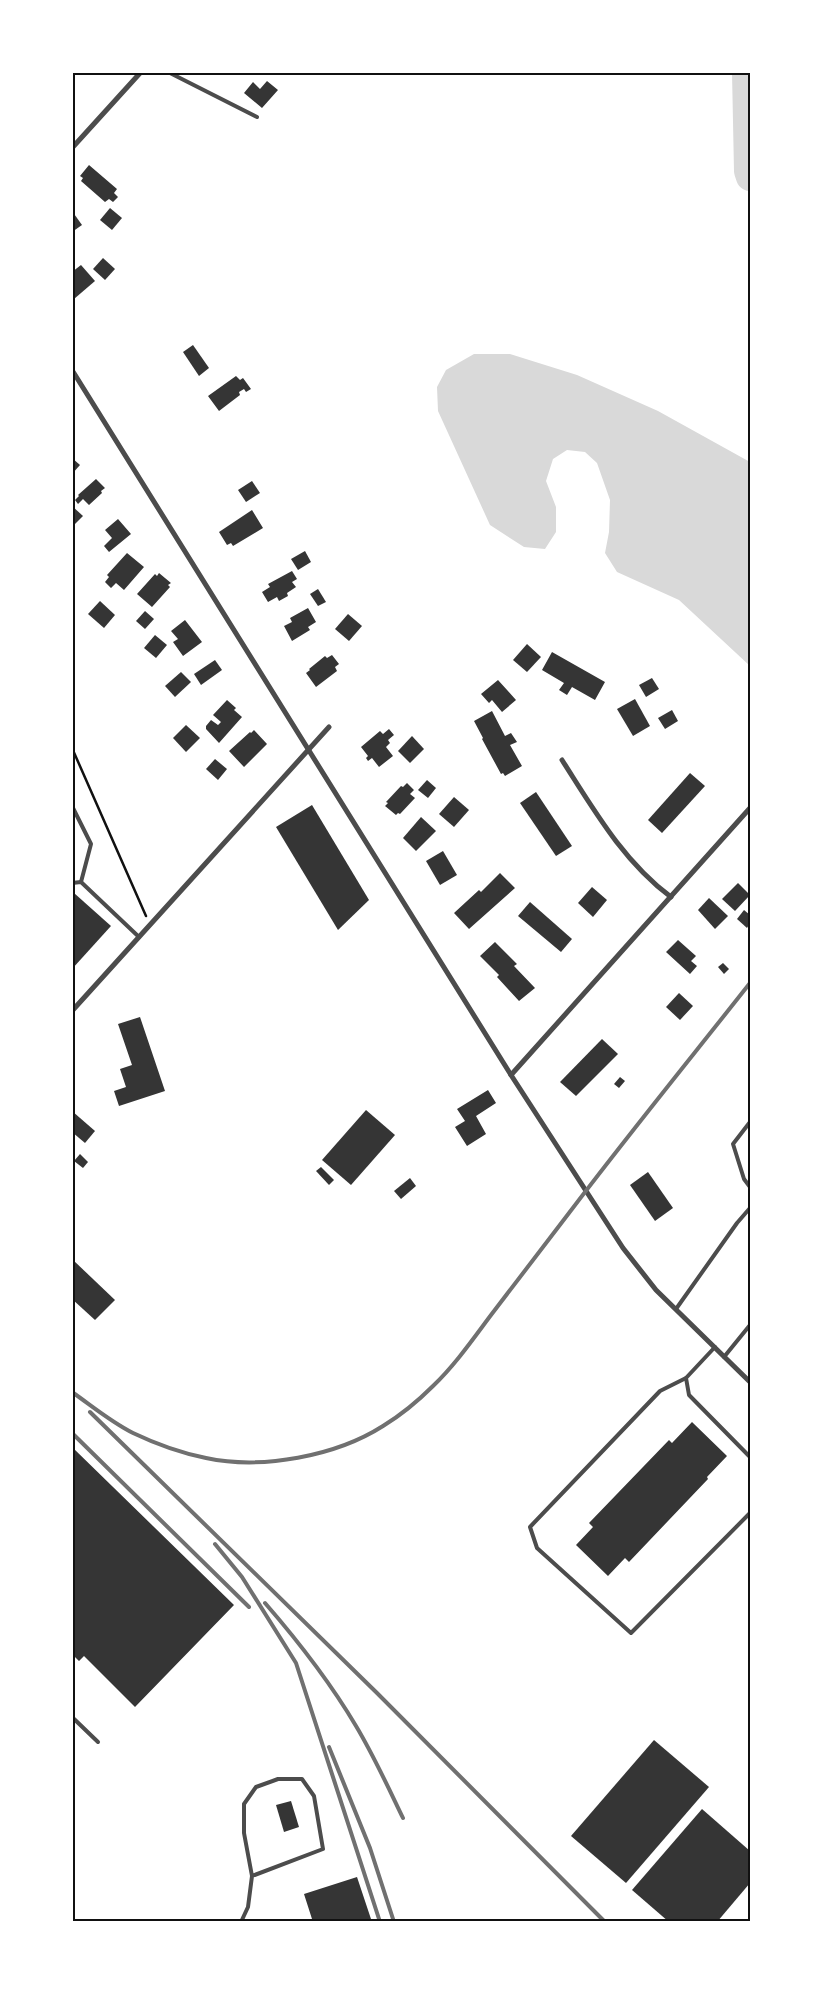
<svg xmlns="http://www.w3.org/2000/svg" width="823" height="1994" font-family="Cabin,sans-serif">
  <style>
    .water { fill: #d9d9d9 }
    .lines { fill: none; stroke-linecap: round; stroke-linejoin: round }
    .river { stroke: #d9d9d9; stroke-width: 28 }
    .building { fill: #353535 }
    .path { stroke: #111; stroke-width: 2.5 }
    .service { stroke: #4c4c4c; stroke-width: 4 }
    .minor { stroke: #4c4c4c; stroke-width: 5 }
    .rail { stroke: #707070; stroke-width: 4 }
    .neatline { fill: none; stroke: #111; stroke-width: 2 }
  </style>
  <rect width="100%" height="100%" fill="#fff"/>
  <path class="water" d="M474 354H510L577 375 658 411 750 462V666L679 600 617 572 605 553 609 532 610 500 597 463 585 452 567 450 553 459 546 481 556 507V532L545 549 524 547 490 525 438 411 437 387 446 370Z"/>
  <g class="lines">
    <path class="river" d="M746 72 748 171 750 177"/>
  </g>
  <g class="building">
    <path d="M267 81 278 90 262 108 244 93 253 82 260 89Z"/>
    <path d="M89 165 117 189 114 193 118 197 113 202 109 199 105 202 81 181 83 178 80 176Z"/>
    <path d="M110 208 122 218 112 230 100 220Z"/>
    <path d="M72 211 82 225 72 232Z"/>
    <path d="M103 258 115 269 105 280 93 269Z"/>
    <path d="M81 265 95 281 74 299 72 272Z"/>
    <path d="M193 345 209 368 199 376 183 352Z"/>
    <path d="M236 376 240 380 243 378 251 389 246 392 244 389 239 392 240 395 219 411 208 396Z"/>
    <path d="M72 458 80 465 72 474Z"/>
    <path d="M96 479 105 488 101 491 102 493 89 505 83 499 78 504 75 500 79 496 78 495Z"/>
    <path d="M252 481 260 493 246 502 238 490Z"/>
    <path d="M72 506 83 516 72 527Z"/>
    <path d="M252 510 263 528 233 546 231 543 227 545 219 532Z"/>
    <path d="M118 519 131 534 109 552 104 546 112 538 105 530Z"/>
    <path d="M305 551 311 562 298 570 291 559Z"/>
    <path d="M127 553 144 567 124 590 116 583 111 588 105 582 109 577 107 575Z"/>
    <path d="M292 571 297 579 292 582 296 587 287 593 288 596 279 601 277 597 268 602 262 592 270 587 268 584Z"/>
    <path d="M159 573 171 583 168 585 170 587 152 607 137 594 155 574 157 576Z"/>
    <path d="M318 589 326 602 318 606 310 594Z"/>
    <path d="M100 601 115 615 104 628 88 614Z"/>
    <path d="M308 608 316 622 308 627 310 630 292 641 284 626 292 622 290 618Z"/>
    <path d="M145 611 154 619 145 629 136 621Z"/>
    <path d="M348 614 362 626 349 641 335 629Z"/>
    <path d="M185 620 202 642 183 656 173 642 178 639 171 631Z"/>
    <path d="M155 635 167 645 156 658 144 648Z"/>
    <path d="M527 644 541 657 527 672 513 660Z"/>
    <path d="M552 652 605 682 595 700 572 687 567 695 559 690 564 683 542 670Z"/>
    <path d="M332 655 339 664 335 667 337 671 316 687 306 673 310 670 309 669 325 656 327 658Z"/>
    <path d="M215 660 222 670 201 685 194 674Z"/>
    <path d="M181 672 191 682 175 697 165 686Z"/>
    <path d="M652 678 659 689 646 697 639 685Z"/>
    <path d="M498 680 516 700 502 712 492 700 489 703 481 694Z"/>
    <path d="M635 699 650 726 633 736 617 709Z"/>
    <path d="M227 700 236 708 234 710 242 717 219 743 206 729V726L211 720 218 725 221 722 213 715Z"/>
    <path d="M672 710 678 721 665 729 658 718Z"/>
    <path d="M492 711 505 736 511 733 517 742 510 745 522 766 505 776 503 773 501 774 482 739 483 738 474 721Z"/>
    <path d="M186 725 200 738 186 752 173 738Z"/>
    <path d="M389 729 394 735 388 740 390 743 386 747 393 756 379 767 372 758 368 761 366 758 368 756 361 747 380 731 383 734Z"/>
    <path d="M254 730 267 744 244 767 229 751 250 732 251 733Z"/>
    <path d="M412 736 424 749 410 763 398 751Z"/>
    <path d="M215 759 227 769 218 780 206 769Z"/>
    <path d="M690 773 705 786 662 833 648 820Z"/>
    <path d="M427 780 436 788 428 798 418 790Z"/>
    <path d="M407 783 414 790 410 794 415 798 400 814 398 813 396 815 385 806 388 803 386 802 401 786 403 787Z"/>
    <path d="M536 792 572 846 556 856 520 803Z"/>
    <path d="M454 797 469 810 454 827 439 814Z"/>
    <path d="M312 805 369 900 338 930 276 827Z"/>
    <path d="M421 817 436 831 416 851 403 838Z"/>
    <path d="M443 851 457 875 440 885 426 861Z"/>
    <path d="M500 873 515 888 469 929 454 913 479 890 481 892Z"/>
    <path d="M738 883 750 895 735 911 722 899Z"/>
    <path d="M592 887 607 900 593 917 578 903Z"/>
    <path d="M74 893 111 926 72 969V894Z"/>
    <path d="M709 898 728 916 715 929 698 910Z"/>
    <path d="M530 902 572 939 561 952 518 916Z"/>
    <path d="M744 910 750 915V923L747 928 737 919Z"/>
    <path d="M678 940 696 956 691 961 697 966 690 974 666 952Z"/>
    <path d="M495 942 517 964 514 966 535 988 519 1001 497 977 499 975 480 956Z"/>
    <path d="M723 963 729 969 724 974 718 967Z"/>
    <path d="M679 993 693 1006 680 1020 666 1007Z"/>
    <path d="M140 1017 165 1091 119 1106 114 1091 126 1087 120 1069 132 1065 118 1024Z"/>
    <path d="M602 1039 618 1054 576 1096 560 1082Z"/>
    <path d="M620 1077 625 1081 619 1088 614 1084Z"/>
    <path d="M488 1090 496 1103 476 1116 486 1134 467 1146 455 1127 465 1121 457 1109Z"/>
    <path d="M366 1110 395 1135 351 1185 322 1160Z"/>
    <path d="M72 1111 95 1131 85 1143 72 1132Z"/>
    <path d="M80 1154 88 1162 83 1168 74 1161Z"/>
    <path d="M321 1167 334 1180 329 1185 316 1171Z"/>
    <path d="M648 1172 673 1208 655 1221 630 1185Z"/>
    <path d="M410 1178 416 1186 401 1199 394 1191Z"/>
    <path d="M72 1259 115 1300 95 1320 72 1299Z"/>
    <path d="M692 1422 727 1456 707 1477 708 1479 629 1562 625 1558 608 1576 576 1545 593 1527 589 1523 669 1440 672 1443Z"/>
    <path d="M72 1447 234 1605 135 1707 84 1656 79 1661 72 1654Z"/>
    <path d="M654 1740 709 1787 626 1883 571 1836Z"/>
    <path d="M291 1801 299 1827 284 1832 276 1805Z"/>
    <path d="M702 1809 750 1851V1883L717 1922H669L632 1890Z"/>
    <path d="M357 1877 372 1922H304L312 1919 304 1894Z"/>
  </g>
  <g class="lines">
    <path class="path" d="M72 748 146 916"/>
    <g class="service">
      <path d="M168 72 257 117"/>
      <path d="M72 806 91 844 81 882"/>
      <path d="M72 883 81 882 139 937"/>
      <path d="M750 1122 733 1144 744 1179 750 1187"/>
      <path d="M676 1309 737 1223 750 1208"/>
      <path d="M715 1347 686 1378 689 1395 750 1457"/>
      <path d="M724 1357 750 1325"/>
      <path d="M686 1378 660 1391 530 1527 537 1548 631 1633 750 1513"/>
      <path d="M72 1717 98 1742"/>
      <path d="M241 1922 248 1907 252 1876 244 1833V1804L256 1787 278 1779H302L314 1796 323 1849 252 1876"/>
    </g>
    <g class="minor">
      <path d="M72 148 141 72"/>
      <path d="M72 370 511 1075 623 1248 656 1290 750 1382"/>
      <path d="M562 760C594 810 623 861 671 897"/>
      <path d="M72 1011 329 727"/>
      <path d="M511 1075 750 808"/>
    </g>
    <g class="rail">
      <path d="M72 1392C92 1406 111 1422 133 1433 156 1444 181 1453 206 1458 262 1470 336 1456 383 1426 401 1415 418 1401 433 1386 455 1365 473 1339 491 1315 517 1281 543 1247 569 1213 628 1135 690 1059 750 983"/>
      <path d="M90 1412 377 1693 605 1922"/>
      <path d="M72 1433 249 1607"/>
      <path d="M215 1544 242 1577 296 1663 380 1922"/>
      <path d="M265 1603C298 1641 330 1682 356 1726 374 1756 388 1787 403 1818"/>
      <path d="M329 1747 370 1848 394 1922"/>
    </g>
  </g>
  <rect width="823" height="1994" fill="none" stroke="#ffffff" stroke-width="148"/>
  <rect x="74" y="74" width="675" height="1846" class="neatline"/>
</svg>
